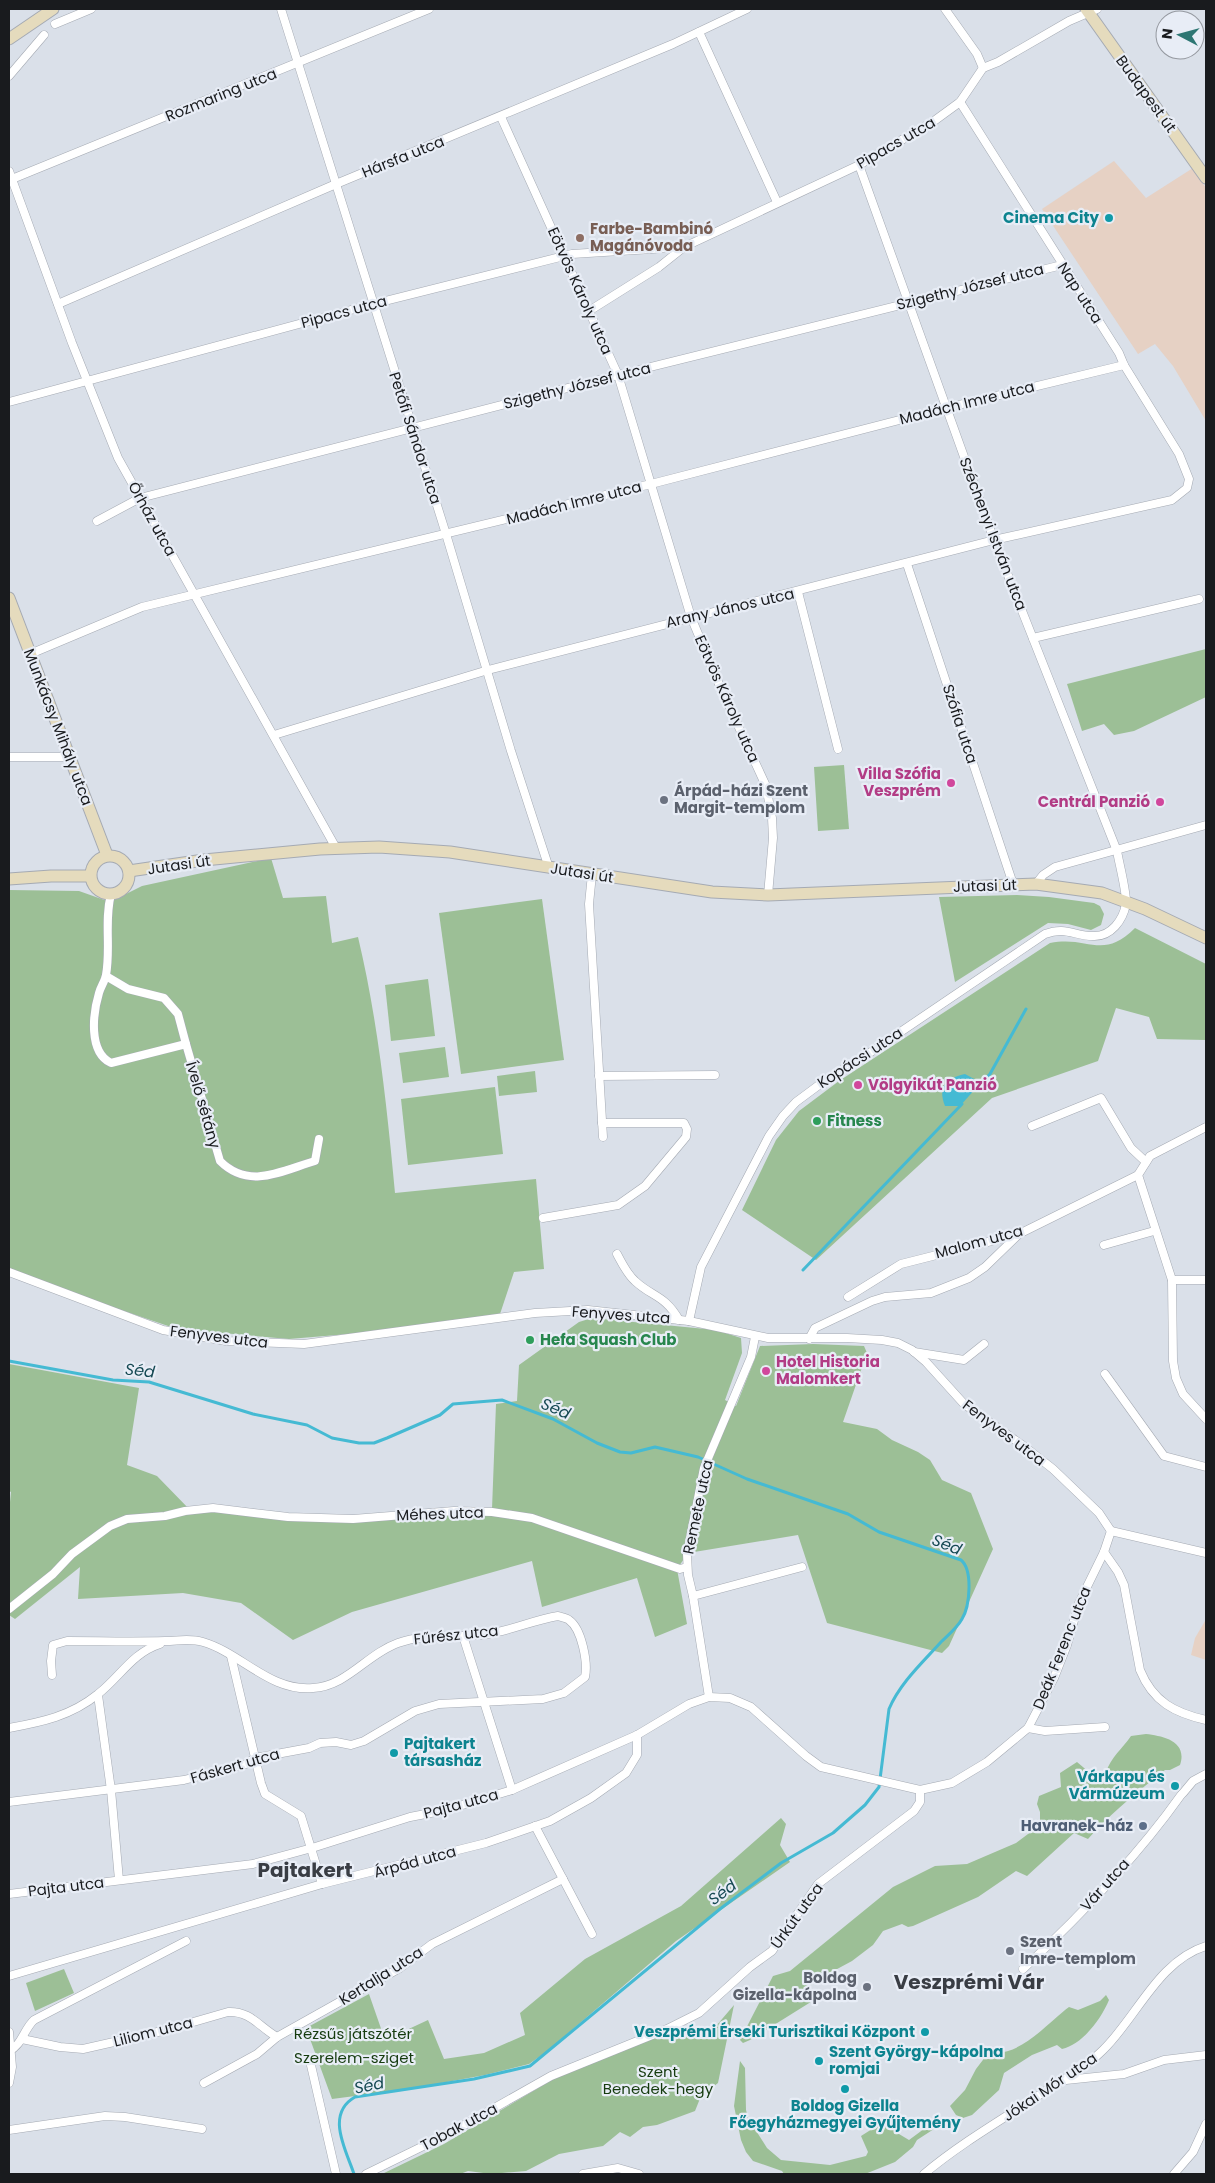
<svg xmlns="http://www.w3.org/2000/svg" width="1215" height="2183" font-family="Poppins,sans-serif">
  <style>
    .commercial { fill: #e6d1c4 }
    .green { fill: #9cbf96 }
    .water { fill: #45bad3 }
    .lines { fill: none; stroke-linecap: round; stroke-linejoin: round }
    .stream { stroke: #45bad3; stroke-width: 3 }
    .street-casing { stroke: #a5aab3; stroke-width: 9 }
    .secondary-casing { stroke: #a5aab3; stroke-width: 13 }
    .street { stroke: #fff; stroke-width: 8 }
    .secondary { stroke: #e5dbbd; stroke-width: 11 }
    .culture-dot { fill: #0f9aa8; stroke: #e8edf6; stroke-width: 2 }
    .education-dot { fill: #8d6e63; stroke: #e8edf6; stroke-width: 2 }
    .hotel-dot { fill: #d1479c; stroke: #e8edf6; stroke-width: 2 }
    .worship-dot { fill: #6b7280; stroke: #e8edf6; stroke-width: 2 }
    .leisure-dot { fill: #2e9e5b; stroke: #e8edf6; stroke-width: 2 }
    .service-dot { fill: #5c6f8a; stroke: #e8edf6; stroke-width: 2 }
    .labels { text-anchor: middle; stroke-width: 4.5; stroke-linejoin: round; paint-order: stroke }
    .street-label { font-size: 15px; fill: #191b1e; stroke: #e8edf6 }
    .culture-label { font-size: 15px; font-weight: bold; fill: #0d838f; stroke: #e8edf6; text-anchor: end }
    .education-label { font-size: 15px; font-weight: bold; fill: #785e54; stroke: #e8edf6; text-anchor: start }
    .hotel-label { font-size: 15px; font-weight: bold; fill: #b23c85; stroke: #e8edf6; text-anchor: end }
    .worship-label { font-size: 15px; font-weight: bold; fill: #5b616d; stroke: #e8edf6; text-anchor: start }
    .leisure-label { font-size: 15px; font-weight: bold; fill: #27864d; stroke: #e8edf6; text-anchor: start }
    .service-label { font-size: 15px; font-weight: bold; fill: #4e5e75; stroke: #e8edf6; text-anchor: end }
    .park-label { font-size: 15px; fill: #153b0e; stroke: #e8edf6 }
    .water-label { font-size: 16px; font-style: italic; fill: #164953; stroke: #e8edf6 }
    .district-label { font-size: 20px; font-weight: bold; fill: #393d44; stroke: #e8edf6 }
  </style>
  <rect width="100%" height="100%" fill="#dae0e9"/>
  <g class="commercial">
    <path d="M1114 161 1146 198 1193 168 1206 188V421L1173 366 1155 344 1138 354 1042 209Z"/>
    <path d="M1205 1621H1206V1660L1191 1655 1195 1638Z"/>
  </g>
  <g class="green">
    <path d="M1206 649V697L1134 731 1114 735 1104 724 1082 731 1067 684Z"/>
    <path d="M844 765 849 829 818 831 814 767Z"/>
    <path d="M271 858 283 898 326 896 332 943 358 937C378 1021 387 1107 395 1193L536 1179 544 1269 514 1272 500 1314 456 1325 289 1339 177 1329 9 1272V890L79 891 110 902 142 886Z"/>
    <path d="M1017 895 1049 897 1094 903 1100 906 1104 914 1101 925 1091 930 1068 924 1048 923 955 982 939 897Z"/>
    <path d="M542 899 564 1060 461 1074 439 913Z"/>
    <path d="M1135 928 1206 964V1040L1157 1039 1149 1017 1116 1008 1098 1061 992 1098 816 1260 742 1210 776 1140 799 1111 839 1081 1050 943C1088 935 1102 961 1135 928Z"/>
    <path d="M428 979 435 1036 391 1041 385 985Z"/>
    <path d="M445 1047 449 1077 403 1083 399 1053Z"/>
    <path d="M535 1071 537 1092 499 1096 497 1076Z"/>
    <path d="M495 1087 503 1154 408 1165 401 1099Z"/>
    <path d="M592 1318 716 1330 741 1338 742 1353 725 1400 736 1406 760 1346 813 1344 864 1346 867 1353 843 1422 877 1429 892 1440 918 1452 930 1460 942 1480 971 1493 993 1549 949 1646 942 1653 827 1623 798 1535 688 1553 677 1569 687 1624 655 1637 637 1578 542 1607 532 1561 352 1612 293 1640 241 1603 183 1593 78 1599 80 1567 15 1619 9 1615V1512L11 1492 9 1491V1364L139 1388 127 1465 157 1476 191 1511 206 1510 289 1520 492 1509 496 1404 517 1401 519 1365 579 1322Z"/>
    <path d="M1146 1734C1163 1736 1188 1741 1180 1765L1170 1770H1165C1137 1792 1111 1813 1088 1839L1074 1833 1027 1876 1016 1871 978 1897 913 1926 908 1927 902 1924 883 1931 873 1945 852 1961 813 1982 809 1988 814 2000 750 2040 743 2043 740 2040 773 1976 790 1971 893 1887 935 1866 967 1864 1016 1843 1040 1825V1812L1037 1804 1039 1796 1061 1787 1060 1773 1077 1762 1090 1773 1106 1772C1111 1757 1122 1749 1131 1736Z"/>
    <path d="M781 1818 786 1824 780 1845 790 1862 676 1941 546 2052 529 2064 485 2075 409 2089 332 2099 306 2028 369 1994 385 2040 428 2020 444 2059 484 2053 525 2035 520 2013 585 1959 681 1906Z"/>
    <path d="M64 1969 74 1993 35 2011 26 1983Z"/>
    <path d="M1106 1995 1109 2000C1101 2019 1083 2044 1062 2049L1057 2045 1032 2055 1004 2073 999 2090 972 2115 963 2118 956 2115 950 2106 965 2090 976 2069 989 2052C1020 2058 1047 2023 1069 2007L1078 2010 1100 2001Z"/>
    <path d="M734 2005 718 2083 701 2096 695 2111 657 2125 643 2127 630 2137 620 2132 603 2146 559 2154 526 2171 491 2174 468 2171 460 2174H382L444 2144 555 2078 648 2039 691 2033 705 2039Z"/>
    <path d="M740 2061 745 2068 746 2110 748 2118 767 2148 781 2160 830 2165 866 2156 868 2152 861 2136 888 2119 899 2134 909 2140 932 2123 934 2129 917 2140 913 2147 895 2162 865 2174H784L782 2171 753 2161 746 2152 741 2140 734 2106Z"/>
  </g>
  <path class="water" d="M965 1074 976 1080 977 1087 960 1106H945C937 1086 947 1078 965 1074Z"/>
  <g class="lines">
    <g class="stream">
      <path d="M974 1090 990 1074 1026 1009"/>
      <path d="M803 1270 962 1104"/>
      <path d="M9 1361 113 1380 149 1382 253 1414 307 1425 332 1438 359 1443H374L387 1438 440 1415 453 1404 502 1400 553 1419 597 1443 620 1452 631 1453 655 1447 698 1457 747 1479 848 1514 879 1532 961 1560C973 1570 970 1606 962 1619 957 1628 948 1635 941 1642 923 1662 900 1683 889 1709L879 1787 865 1805 833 1833 781 1863 720 1909 530 2066 474 2079 355 2097C325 2114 346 2150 354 2174"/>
    </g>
    <g class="street-casing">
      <g id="street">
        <path d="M281 9 446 534 511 751 549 868"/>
        <path d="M945 9 977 54 983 68"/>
        <path d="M55 24 91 9"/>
        <path d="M699 32 777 202"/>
        <path d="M9 76 44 35"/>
        <path d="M501 117 618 375 691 617 719 684 766 786 772 818 773 838 768 895"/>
        <path d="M9 171 72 343 118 458 336 848"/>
        <path d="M12 179 429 9"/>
        <path d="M58 304 336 184 673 44 747 9"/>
        <path d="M589 311 659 267 684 247"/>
        <path d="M9 402 373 304 572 254 684 247 859 165 934 121 960 102 983 68 998 62 1069 21 1097 9"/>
        <path d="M97 521 140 498 618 375 1062 265"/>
        <path d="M907 564 1013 884"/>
        <path d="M798 592 838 749"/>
        <path d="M1033 638 1199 599"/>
        <path d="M30 654 142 607 651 484 946 408 1124 365"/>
        <path d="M274 735 488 670 994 540 1172 500 1187 488 1189 479 1179 454 1124 365 1119 353 960 102"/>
        <path d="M9 757H71"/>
        <path d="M592 874 589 904 603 1137"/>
        <path d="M1036 884 1043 875 1055 867 1206 825"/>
        <path d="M111 894C104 921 111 948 106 975 105 981 101 986 99 993 93 1013 88 1052 111 1063L186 1044 220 1161C249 1190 281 1171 315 1161L319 1139"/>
        <path d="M106 976 128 989 164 998 178 1014 186 1044"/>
        <path d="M599 1076 715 1075"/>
        <path d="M1032 1126 1101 1098 1131 1148 1146 1162"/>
        <path d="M1206 1127 1150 1156 1138 1175 1172 1280 1173 1361 1176 1378 1183 1394 1206 1419"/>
        <path d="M543 1218 618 1205 645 1186 686 1137 687 1129 684 1123H602"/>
        <path d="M1104 1245 1154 1231"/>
        <path d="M617 1254C622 1263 627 1274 635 1281 652 1297 665 1295 679 1320"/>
        <path d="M9 1272 163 1330 226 1341 304 1344 535 1313 588 1310 689 1321 768 1338H847L882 1340 898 1343 912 1350 926 1362 964 1404 1025 1447 1053 1469 1099 1513 1111 1531"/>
        <path d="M1172 1280H1206"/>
        <path d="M848 1297 901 1264 1019 1234 1138 1175"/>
        <path d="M689 1321 701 1267 769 1136 783 1116 796 1102 827 1079 865 1056 1045 934C1066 926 1074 936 1093 936 1111 937 1123 920 1126 904 1127 893 1119 863 1117 851L994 540 859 165"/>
        <path d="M809 1339 815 1328 872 1301 885 1297 931 1293 969 1278 985 1267 1018 1235"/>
        <path d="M914 1352 964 1360 984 1344"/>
        <path d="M1105 1374 1164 1456 1206 1467"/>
        <path d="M1111 1531 1206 1553"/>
        <path d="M1104 1552 1118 1572 1124 1585 1140 1670C1153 1702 1175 1713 1206 1720"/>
        <path d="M693 1596 802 1567"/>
        <path d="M9 1609 53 1574 72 1554 110 1526 127 1519 165 1516 185 1511 213 1508 288 1517 353 1519 454 1511 492 1512 532 1518 680 1569 687 1567"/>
        <path d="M463 1636 512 1790"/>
        <path d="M231 1656 261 1783 265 1794 301 1816 322 1884"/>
        <path d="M98 1695 111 1790 119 1880"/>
        <path d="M709 1697 693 1596 688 1575 687 1554 704 1468 751 1357 755 1337"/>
        <path d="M9 1728C42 1722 71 1716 98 1694 120 1677 132 1653 160 1644"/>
        <path d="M1028 1728 1045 1731 1105 1727"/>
        <path d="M1183 1793 1193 1781 1206 1774"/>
        <path d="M9 1802 184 1780 246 1764 255 1758 309 1748 320 1743 336 1742 351 1745 364 1741 415 1711 439 1704 543 1699 564 1693 585 1677C588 1663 582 1629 569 1620 567 1618 561 1617 558 1616 534 1620 512 1630 488 1634 458 1639 428 1632 398 1643 367 1654 347 1686 313 1688 270 1692 241 1653 203 1642 190 1638 178 1641 165 1641 132 1642 99 1641 67 1641L53 1645 51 1661 52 1675"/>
        <path d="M535 1826 592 1934"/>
        <path d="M9 1894 253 1864 312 1848 410 1817 446 1810 512 1790 637 1735 689 1704 709 1697 730 1698 751 1707 806 1756 821 1767 920 1790 952 1783 987 1762 1028 1728 1054 1678 1067 1645 1079 1603 1104 1552 1111 1531"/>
        <path d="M1023 1969C1079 1917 1137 1857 1181 1795"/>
        <path d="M9 1976 322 1884 486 1843 550 1821 591 1798 626 1773 637 1755V1735"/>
        <path d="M9 2032 12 2067 9 2083"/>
        <path d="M22 2039 60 2047 83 2049 162 2031 228 2012C251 2011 259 2027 277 2037"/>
        <path d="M9 2051C22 2045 24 2029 34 2020L186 1941"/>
        <path d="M310 2061 336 2174"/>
        <path d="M1066 2080 1124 2074 1164 2060 1206 2055"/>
        <path d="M204 2083 257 2054 277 2037 400 1968 432 1944 563 1879"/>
        <path d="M9 2130 105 2116 125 2117 202 2129"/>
        <path d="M366 2174 450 2133 551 2076 667 2029 699 2013 750 1967 772 1951 818 1884 914 1811 920 1802V1790"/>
        <path d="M583 2174 618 2168 639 2174"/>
        <path d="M924 2174C961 2143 1003 2119 1044 2092 1064 2079 1086 2067 1103 2050 1137 2017 1158 1961 1206 1946"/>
        <path d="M1174 2174 1193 2152 1206 2124"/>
      </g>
    </g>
    <g class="secondary-casing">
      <g id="secondary">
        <path d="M1086 9 1206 178"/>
        <path d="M9 39 53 9"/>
        <path d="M9 598 107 855"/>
        <circle cx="110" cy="875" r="19"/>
        <path d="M129 871 204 860 320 849 379 847 450 852 712 892 768 895 1036 884 1102 893 1145 909 1206 938"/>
        <path d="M9 879 51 876H90"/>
      </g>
    </g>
    <use href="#street" class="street"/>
    <use href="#secondary" class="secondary"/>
  </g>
  <g class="culture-dot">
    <circle cx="1109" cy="218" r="5"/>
    <circle cx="394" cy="1753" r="5"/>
    <circle cx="1175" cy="1786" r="5"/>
    <circle cx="925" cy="2032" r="5"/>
    <circle cx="819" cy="2061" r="5"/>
    <circle cx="845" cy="2089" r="5"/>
  </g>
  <circle class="education-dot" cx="580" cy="238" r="5"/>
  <g class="hotel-dot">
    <circle cx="951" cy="783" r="5"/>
    <circle cx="1160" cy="802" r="5"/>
    <circle cx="858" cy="1085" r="5"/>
    <circle cx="766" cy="1371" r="5"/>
  </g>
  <g class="worship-dot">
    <circle cx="664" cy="800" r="5"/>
    <circle cx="1010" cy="1951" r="5"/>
    <circle cx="867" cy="1987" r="5"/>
  </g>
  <g class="leisure-dot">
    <circle cx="817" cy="1121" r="5"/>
    <circle cx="530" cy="1340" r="5"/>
  </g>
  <circle class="service-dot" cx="1143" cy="1826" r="5"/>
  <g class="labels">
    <g class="street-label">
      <text transform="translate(1146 94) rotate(54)" y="5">Budapest út</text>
      <text transform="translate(221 95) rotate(-22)" y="5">Rozmaring utca</text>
      <text transform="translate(896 143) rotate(-30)" y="5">Pipacs utca</text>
      <text transform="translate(403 157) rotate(-22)" y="5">Hársfa utca</text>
      <text transform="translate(970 287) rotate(-14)" y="5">Szigethy József utca</text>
      <text transform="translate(580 291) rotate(66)" y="5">Eötvös Károly utca</text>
      <text transform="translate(1080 293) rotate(57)" y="5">Nap utca</text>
      <text transform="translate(344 312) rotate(-15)" y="5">Pipacs utca</text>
      <text transform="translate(577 386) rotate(-14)" y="5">Szigethy József utca</text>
      <text transform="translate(967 403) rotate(-14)" y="5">Madách Imre utca</text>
      <text transform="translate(415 438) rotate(72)" y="5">Petőfi Sándor utca</text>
      <text transform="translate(574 503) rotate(-14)" y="5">Madách Imre utca</text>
      <text transform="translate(152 519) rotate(61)" y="5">Őrház utca</text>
      <text transform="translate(993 534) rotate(69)" y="5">Széchenyi István utca</text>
      <text transform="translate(730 608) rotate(-13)" y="5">Arany János utca</text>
      <text transform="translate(727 699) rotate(66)" y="5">Eötvös Károly utca</text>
      <text transform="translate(960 724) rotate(72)" y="5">Szófia utca</text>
      <text transform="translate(58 727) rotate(69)" y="5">Munkácsy Mihály utca</text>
      <text transform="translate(179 865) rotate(-8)" y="5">Jutasi út</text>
      <text transform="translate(582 873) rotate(9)" y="5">Jutasi út</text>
      <text transform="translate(985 886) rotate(-2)" y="5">Jutasi út</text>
      <text transform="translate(860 1058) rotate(-33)" y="5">Kopácsi utca</text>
      <text transform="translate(203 1105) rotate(74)" y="5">Ívelő sétány</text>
      <text transform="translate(979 1242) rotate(-15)" y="5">Malom utca</text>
      <text transform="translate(621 1315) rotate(4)" y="5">Fenyves utca</text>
      <text transform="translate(219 1337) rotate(7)" y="5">Fenyves utca</text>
      <text transform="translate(1004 1433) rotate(37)" y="5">Fenyves utca</text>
      <text transform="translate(698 1507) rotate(-78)" y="5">Remete utca</text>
      <text transform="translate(440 1514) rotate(-2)" y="5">Méhes utca</text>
      <text transform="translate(456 1635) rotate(-6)" y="5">Fűrész utca</text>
      <text transform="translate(1062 1648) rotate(-68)" y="5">Deák Ferenc utca</text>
      <text transform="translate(235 1766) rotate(-16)" y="5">Fáskert utca</text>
      <text transform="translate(461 1804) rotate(-15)" y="5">Pajta utca</text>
      <text transform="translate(415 1862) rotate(-15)" y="5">Árpád utca</text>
      <text transform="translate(1105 1885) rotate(-48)" y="5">Vár utca</text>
      <text transform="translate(66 1887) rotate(-7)" y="5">Pajta utca</text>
      <text transform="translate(797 1916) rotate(-54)" y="5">Úrkút utca</text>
      <text transform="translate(381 1976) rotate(-32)" y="5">Kertalja utca</text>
      <text transform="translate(153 2032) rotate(-14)" y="5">Liliom utca</text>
      <text transform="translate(1050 2087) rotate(-34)" y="5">Jókai Mór utca</text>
      <text transform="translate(459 2127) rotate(-28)" y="5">Tobak utca</text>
    </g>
    <g class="culture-label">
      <text x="1099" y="223">Cinema City</text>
      <text x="404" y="1749" text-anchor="start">Pajtakert<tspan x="404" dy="17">társasház</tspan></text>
      <text x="1165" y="1782">Várkapu és<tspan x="1165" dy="17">Vármúzeum</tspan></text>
      <text x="915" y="2037">Veszprémi Érseki Turisztikai Központ</text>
      <text x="829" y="2057" text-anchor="start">Szent György-kápolna<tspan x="829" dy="17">romjai</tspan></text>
      <text x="845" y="2111" text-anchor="middle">Boldog Gizella<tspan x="845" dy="17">Főegyházmegyei Gyűjtemény</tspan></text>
    </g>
    <g class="education-label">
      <text x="590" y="234">Farbe-Bambinó<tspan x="590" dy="17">Magánóvoda</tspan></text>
    </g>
    <g class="hotel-label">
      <text x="941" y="779">Villa Szófia<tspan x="941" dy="17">Veszprém</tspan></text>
      <text x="1150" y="807">Centrál Panzió</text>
      <text x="868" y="1090" text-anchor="start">Völgyikút Panzió</text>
      <text x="776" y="1367" text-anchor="start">Hotel Historia<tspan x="776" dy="17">Malomkert</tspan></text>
    </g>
    <g class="worship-label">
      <text x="674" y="796">Árpád-házi Szent<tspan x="674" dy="17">Margit-templom</tspan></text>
      <text x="1020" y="1947">Szent<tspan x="1020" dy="17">Imre-templom</tspan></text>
      <text x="857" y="1983" text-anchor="end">Boldog<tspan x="857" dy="17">Gizella-kápolna</tspan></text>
    </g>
    <g class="leisure-label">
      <text x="827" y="1126">Fitness</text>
      <text x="540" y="1345">Hefa Squash Club</text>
    </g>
    <g class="service-label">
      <text x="1133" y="1831">Havranek-ház</text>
    </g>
    <g class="park-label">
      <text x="353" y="2039">Rézsűs játszótér</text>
      <text x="354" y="2063">Szerelem-sziget</text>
      <text x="658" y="2077">Szent<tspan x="658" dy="17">Benedek-hegy</tspan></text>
    </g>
    <g class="water-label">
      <text transform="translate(140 1370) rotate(6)" y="6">Séd</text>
      <text transform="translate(556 1408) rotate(23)" y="6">Séd</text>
      <text transform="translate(947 1544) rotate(22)" y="6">Séd</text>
      <text transform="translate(722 1892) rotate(-37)" y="6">Séd</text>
      <text transform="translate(369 2085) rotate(-11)" y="6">Séd</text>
    </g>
    <g class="district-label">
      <text x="305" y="1877">Pajtakert</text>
      <text x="969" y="1989">Veszprémi Vár</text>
    </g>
  </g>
  <rect width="1215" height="2183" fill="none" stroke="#191b1e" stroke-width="20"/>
  <g transform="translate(1180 35) rotate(276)"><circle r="24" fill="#e8edf6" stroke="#9599a0"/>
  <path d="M0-4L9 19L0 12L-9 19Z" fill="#2d7673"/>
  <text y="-8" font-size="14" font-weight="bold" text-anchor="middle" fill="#191b1e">N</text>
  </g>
</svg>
